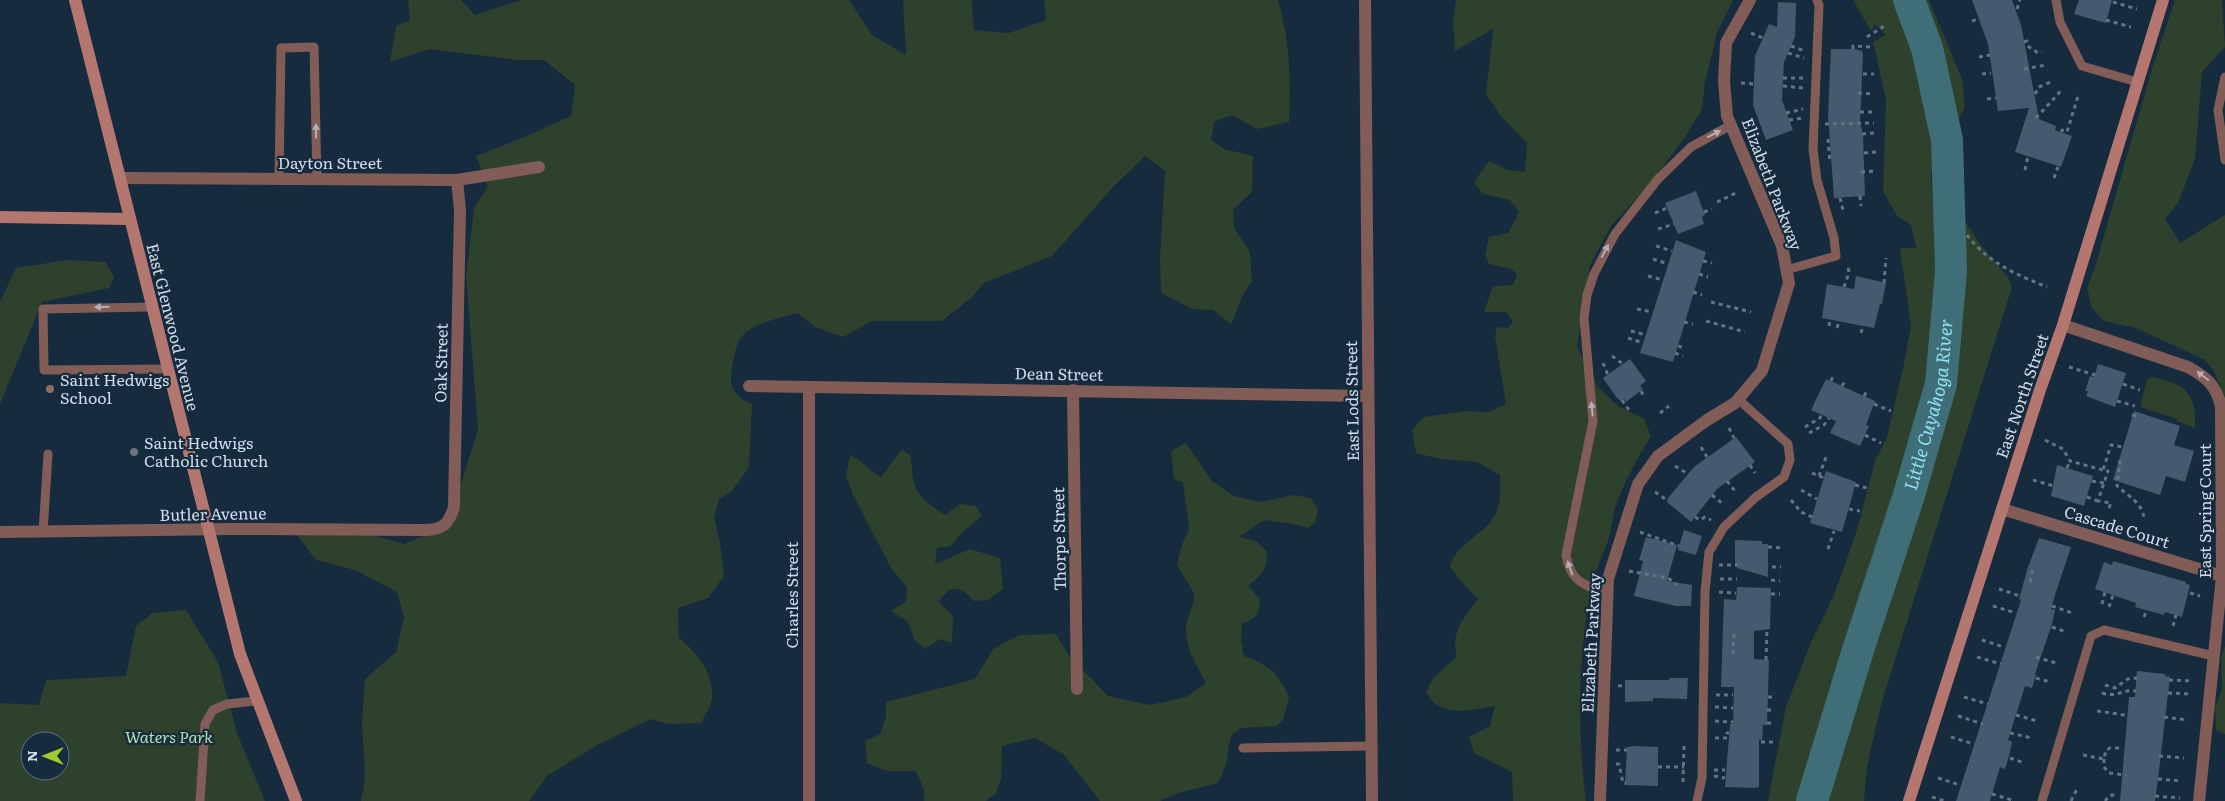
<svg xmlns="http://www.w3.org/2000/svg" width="2225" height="801" font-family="Literata,serif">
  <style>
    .green { fill: #2d412d; fill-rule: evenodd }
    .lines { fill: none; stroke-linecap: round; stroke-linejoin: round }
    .river { stroke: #3f6e79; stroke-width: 32 }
    .building { fill: #435a6f }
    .path { stroke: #647485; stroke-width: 3; stroke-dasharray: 4 4; stroke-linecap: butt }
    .lane { stroke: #825c57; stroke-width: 9 }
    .street { stroke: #825c57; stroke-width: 12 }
    .secondary { stroke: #b3776f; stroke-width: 12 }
    .oneway { fill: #b5b0b7 }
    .education-dot { fill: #8d6e63; stroke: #172b3e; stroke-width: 2 }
    .worship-dot { fill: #6b7280; stroke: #172b3e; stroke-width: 2 }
    .labels { text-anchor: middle; stroke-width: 4.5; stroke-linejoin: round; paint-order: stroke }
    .street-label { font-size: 16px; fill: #d1ddea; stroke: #172b3e }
    .poi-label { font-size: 16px; fill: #d1ddea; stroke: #172b3e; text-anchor: start }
    .park-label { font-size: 16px; font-style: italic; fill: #b1e1b0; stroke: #172b3e }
    .water-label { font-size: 18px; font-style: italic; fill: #8fe1f3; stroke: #172b3e }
  </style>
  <rect width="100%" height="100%" fill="#172b3e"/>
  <g class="green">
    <path d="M408 0H461L475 15 521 0H849L872 35 906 55 903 0H972L974 30 1009 33 1046 20 1044 0H1278C1290 41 1291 80 1289 122L1257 129 1232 115 1214 122 1211 140 1224 149 1253 156 1252 192 1233 210 1234 228 1250 252 1252 281 1243 295 1231 324 1213 310 1193 309 1161 293 1160 258 1165 171 1145 156 1113 187 1052 256 984 283 971 298 942 321H872L843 337 815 327 798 313C780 318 755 322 741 337 735 344 729 378 732 387 736 396 744 401 752 404L749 467 732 491 719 499 714 518 720 543 724 576 708 598 678 608 679 638C698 654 713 671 712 697 712 705 705 715 701 723L668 724 651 719 597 745 547 776 529 801H361L365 778 362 722 365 679 396 652 404 617 397 592 355 570 316 560 297 535H372L404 544 438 530 454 507 478 429 466 276 474 208 488 186 476 156 522 138 571 116 575 85 544 60H518L429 49 390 62 396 26 410 20Z"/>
    <path d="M1456 0H1733L1717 33 1705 82 1702 109 1685 137 1649 185 1611 226 1590 265 1577 347 1598 387 1618 406 1644 419 1651 436C1637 459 1624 482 1615 508 1612 518 1611 530 1608 541 1605 550 1601 557 1598 566 1577 628 1577 736 1586 801H1513L1512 772 1474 753 1469 737 1490 726 1495 706C1470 710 1440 719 1426 692L1434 677 1457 657C1450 632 1464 618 1478 599L1457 577 1450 566C1458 540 1489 534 1497 510 1501 500 1500 486 1500 475L1477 462 1440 459 1416 453 1412 430 1424 417 1467 411 1489 412 1506 404 1495 337 1497 327 1508 328 1513 322 1506 312H1484L1493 286 1513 285 1517 274 1511 269 1489 264 1485 256 1489 237 1508 233 1519 212 1510 200 1483 194 1474 182 1489 161 1508 170 1525 172 1527 143 1501 116 1486 94 1493 29 1455 51 1453 21Z"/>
    <path d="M1853 0H1929L1962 79 1965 107 1931 172 1935 233 1934 256 1940 323 1936 355 1926 378 1927 393 1901 488 1876 550 1840 669 1807 801H1768L1786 707 1811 642 1834 595 1857 530 1875 461 1887 437 1904 364 1911 326 1900 248H1916L1911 225 1897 216 1883 191 1886 99 1873 42 1886 35 1875 24 1871 31Z"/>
    <path d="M2175 0H2222L2225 47 2202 72 2195 159 2178 203 2165 219 2180 243 2225 215V397L2214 371 2205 360 2136 328 2103 321 2092 308 2087 288 2095 267 2152 69Z"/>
    <path d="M1962 217 1983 248 2007 276 2012 287 1882 701 1867 766 1864 801H1820L1844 726 1853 707 1878 608 1955 369 1951 353 1959 303Z"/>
    <path d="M68 260 106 262 114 277 109 288 42 302 0 404V302L16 268Z"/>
    <path d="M2151 377C2185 383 2197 393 2195 428L2177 421V419L2140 407 2147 379Z"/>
    <path d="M1186 443 1212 481 1234 496 1261 502 1293 495 1311 498 1318 509 1315 523 1308 528 1294 524 1264 520 1239 537 1256 541 1267 551C1267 569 1263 575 1248 586L1260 599C1260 614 1256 618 1242 624L1241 641 1244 656C1271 666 1277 672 1289 697L1283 719 1277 726 1241 728 1231 735 1226 764 1218 783 1178 793 1160 801H1100L1064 755 1035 738 1002 746 1001 780 995 794 986 801H924V790L916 771H887L867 763 865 741 880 734 886 717V702L975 679 993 649 1020 635 1056 634 1069 656 1108 696 1150 705 1186 697 1206 683C1197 665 1186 651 1186 629 1186 617 1197 603 1193 592 1189 583 1182 574 1177 565L1181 547 1189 529 1183 482 1174 479 1171 451Z"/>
    <path d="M902 449 911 456C913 492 915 495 945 515L960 504 976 506 982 516C971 526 959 533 951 546L937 548 935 564 970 549 1000 558 1003 589 988 600 974 601C960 586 951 583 939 602L953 616 952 643 940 639 925 649 915 640 907 621 891 611 906 601 907 587 891 568 853 495 846 476 850 455C864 461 868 470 881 477Z"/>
    <path d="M186 610 218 662 237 733 265 801H0V703L39 705 46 680 126 676 136 626 152 613ZM30 741H60V771H30Z"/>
    <path d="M2225 646V734L2216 730 2215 708 2222 690 2221 657Z"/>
  </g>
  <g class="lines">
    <path class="river" id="s1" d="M1812 801 1858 650 1909 495 1941 384 1951 271 1947 140 1927 48 1909 0"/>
  </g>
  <g class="building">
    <path d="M1972 0H2012L2021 25 2039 119 2056 126 2055 130 2072 136 2061 167 2015 152 2029 108 1998 111 1988 44Z"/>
    <path d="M2079 0H2112L2106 23 2074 14Z"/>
    <path d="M1778 2 1796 3 1795 37 1784 62 1782 100 1793 130 1766 140 1753 105 1755 56 1769 24 1777 27Z"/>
    <path d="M1831 49H1855L1862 51 1863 55 1860 122 1863 135 1865 196 1834 198 1828 115Z"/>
    <path d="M1696 191 1705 215 1702 217 1704 224 1678 234 1665 203Z"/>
    <path d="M1676 240 1706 252 1673 362 1640 353Z"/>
    <path d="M1856 276 1886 283 1882 304H1880L1874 328 1822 318 1827 284 1854 289Z"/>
    <path d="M1630 359 1646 381 1640 386 1643 389 1626 402 1624 399 1621 401 1617 398 1603 378Z"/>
    <path d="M2098 364 2126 373 2115 407 2086 396 2088 391H2085L2090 376 2094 377Z"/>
    <path d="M1826 379 1875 401 1866 425 1869 426 1860 446 1830 433 1836 421 1811 410Z"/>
    <path d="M2134 411 2180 426 2174 445 2194 451 2185 482 2166 476 2160 495 2113 480Z"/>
    <path d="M1736 437 1755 462 1717 489 1691 522 1667 502 1668 498 1694 467Z"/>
    <path d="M2057 465 2093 476 2084 506 2051 496Z"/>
    <path d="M1826 471 1856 482 1842 532 1810 523Z"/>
    <path d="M1684 530 1702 536 1696 555 1678 550Z"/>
    <path d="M1646 537 1677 545 1667 581 1692 585 1691 606H1676L1634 596 1643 561 1639 560Z"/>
    <path d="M2039 538 2071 547 2055 595 2051 609 2055 610 2052 624 2035 674 2036 675 2032 688 2025 686 2008 740 2012 742 2009 756 2005 769 2000 767 1990 801H1956L2021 600 2019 599 2028 567Z"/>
    <path d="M1735 540 1762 541V544H1768V577L1737 568 1738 565H1735Z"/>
    <path d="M2113 561 2186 582V584L2190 585 2182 617 2165 612 2164 615 2135 607 2136 603 2095 589 2104 562 2112 565Z"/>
    <path d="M1737 587 1771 588 1770 629 1754 631V659L1769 660 1767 725H1763L1762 741 1759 739V787L1754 788 1725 787 1730 724H1733L1734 687H1721L1724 599 1736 600Z"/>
    <path d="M2137 671 2165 674V676L2170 677 2158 779 2155 801H2120L2129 697H2135Z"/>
    <path d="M1669 678H1688L1687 699 1653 698V701L1625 702V680H1669Z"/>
    <path d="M1634 746 1658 747V786L1625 785 1627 747Z"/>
  </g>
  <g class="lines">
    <g class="path">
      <path d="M2113 2 2137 9"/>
      <path d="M2017 9 2020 0"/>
      <path d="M2106 20 2131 27"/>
      <path d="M1972 21 1979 19"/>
      <path d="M1751 33 1763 38"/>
      <path d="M1867 37 1884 26"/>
      <path d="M2024 42 2027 41 2029 47 2038 53 2042 52"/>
      <path d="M1791 46 1805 51"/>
      <path d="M1853 49V46L1870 47"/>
      <path d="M1788 53 1804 58"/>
      <path d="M1979 57 1990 55"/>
      <path d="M2024 69 2046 65"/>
      <path d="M1863 74H1874"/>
      <path d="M1982 74 1991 73"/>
      <path d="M1783 78H1805"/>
      <path d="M1741 83 1754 84"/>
      <path d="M1783 86 1804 88"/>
      <path d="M1858 93 1874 94"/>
      <path d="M2035 94 2039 87 2051 82"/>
      <path d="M1987 99 1996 98"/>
      <path d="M1860 112H1874"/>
      <path d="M1786 113 1803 109"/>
      <path d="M2036 118 2059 93 2060 88"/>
      <path d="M1789 120 1803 118"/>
      <path d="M1825 124 1874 123"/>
      <path d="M2062 132V130L2067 132 2079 93"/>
      <path d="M1862 134 1874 133"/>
      <path d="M1828 139 1830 163"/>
      <path d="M1864 153 1876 152"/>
      <path d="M2025 170 2028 156"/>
      <path d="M1861 172 1877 171"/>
      <path d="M2054 178 2058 167"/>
      <path d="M1860 196 1861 206"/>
      <path d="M1840 198 1843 210"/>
      <path d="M1717 202 1736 193"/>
      <path d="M1704 212 1712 209"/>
      <path d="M1655 213 1667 208"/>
      <path d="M1658 229 1674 224"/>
      <path d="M1967 235C1987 262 2017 275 2047 287"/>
      <path d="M1656 246 1672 251"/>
      <path d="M1653 259 1668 264"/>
      <path d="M1703 261 1712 263"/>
      <path d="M1699 274 1708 277"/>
      <path d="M1648 276 1663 280"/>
      <path d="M1884 283 1886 258"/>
      <path d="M1844 287 1849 273 1848 265"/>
      <path d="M1693 292 1702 295"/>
      <path d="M1711 302 1751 312"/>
      <path d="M1637 309 1652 312"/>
      <path d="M1706 321 1745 332"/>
      <path d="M1684 322 1693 324"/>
      <path d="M1829 326 1830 319"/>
      <path d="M1837 328 1839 321"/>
      <path d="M1631 331 1646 335"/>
      <path d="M1861 333 1863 326"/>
      <path d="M1628 338 1643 343"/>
      <path d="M1678 346 1685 348"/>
      <path d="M1675 353 1683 356"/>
      <path d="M1612 356 1623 364"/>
      <path d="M1603 363 1608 375"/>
      <path d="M2069 367 2095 375"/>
      <path d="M1831 381 1833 376"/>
      <path d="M2123 384 2140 390"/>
      <path d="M1842 386 1845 381"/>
      <path d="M1641 391 1645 398"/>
      <path d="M1864 396 1867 391"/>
      <path d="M1622 400 1629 410"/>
      <path d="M2117 401 2135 406"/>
      <path d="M1874 404 1891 411"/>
      <path d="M1660 413 1669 406"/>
      <path d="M2132 415 2139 416"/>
      <path d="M1805 427 1820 418 1821 415"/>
      <path d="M1729 428 1734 438"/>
      <path d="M1809 433 1824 425 1829 418"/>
      <path d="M1865 435 1881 443"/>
      <path d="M2045 440 2063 449 2070 461 2103 470"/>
      <path d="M1701 447 1707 457"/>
      <path d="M2120 460 2117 486C2128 496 2143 503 2144 519"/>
      <path d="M1750 465 1755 473"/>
      <path d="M1675 466 1688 474"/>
      <path d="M2067 468 2070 461"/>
      <path d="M1812 473 1824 478"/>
      <path d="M1819 476 1826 457"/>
      <path d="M2033 480 2054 486"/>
      <path d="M1727 481 1735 491"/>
      <path d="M2092 481 2104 483"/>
      <path d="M1855 485 1867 488"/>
      <path d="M1801 490 1817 499"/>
      <path d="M1655 492 1668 501"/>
      <path d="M1712 495 1723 504"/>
      <path d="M2087 497 2098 501"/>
      <path d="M1791 500 1801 512 1812 517"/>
      <path d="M2109 508 2111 503 2098 501 2108 471 2103 470 2111 445 2123 447"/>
      <path d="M1849 509 1860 511"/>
      <path d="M1695 517 1700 520 1705 517 1711 520"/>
      <path d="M1640 532 1679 546"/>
      <path d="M1768 547 1782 548"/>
      <path d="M1828 549 1834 531"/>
      <path d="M1719 565H1738"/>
      <path d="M1772 567H1781"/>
      <path d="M1629 571 1668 578 1677 585"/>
      <path d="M1720 579H1737"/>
      <path d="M1771 580 1780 581"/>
      <path d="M2030 582 2033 569"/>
      <path d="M1999 589 2020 596"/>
      <path d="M1719 592 1736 593"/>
      <path d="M2190 593 2200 596"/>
      <path d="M1771 594H1780"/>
      <path d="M2102 604 2105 592"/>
      <path d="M1993 606 2016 613"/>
      <path d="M2052 606 2072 613"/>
      <path d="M2109 607 2113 595"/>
      <path d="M2144 617 2146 612"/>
      <path d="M2173 626 2176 615"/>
      <path d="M2052 627 2066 632"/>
      <path d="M1982 640 2004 647"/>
      <path d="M1733 654 1734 633"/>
      <path d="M1977 657 2001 664"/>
      <path d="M2036 657 2056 663"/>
      <path d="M1766 660 1767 629"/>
      <path d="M2036 678 2050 682"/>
      <path d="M2169 680 2192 681"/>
      <path d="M2105 685 2115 688 2128 679 2137 678"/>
      <path d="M1618 686 1625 685"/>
      <path d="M2102 693C2119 698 2121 689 2136 691"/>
      <path d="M2168 693 2190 694"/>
      <path d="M1716 695H1733"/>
      <path d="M1768 697H1776"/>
      <path d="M1964 697 1988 704"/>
      <path d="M1715 707 1733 708"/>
      <path d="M1767 710H1775"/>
      <path d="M2097 711 2125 715"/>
      <path d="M2016 715 2037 721"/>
      <path d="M1958 716 1983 724"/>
      <path d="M2164 717 2188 720"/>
      <path d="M1715 721 1733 722"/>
      <path d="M1767 723H1775"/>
      <path d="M2010 733 2032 738"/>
      <path d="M1951 737 1974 744"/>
      <path d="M1715 738H1727V733H1729"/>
      <path d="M1761 742H1774"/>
      <path d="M1616 750H1627"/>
      <path d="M2083 755 2104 759 2106 750 2110 748H2123"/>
      <path d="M2159 756 2184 758"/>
      <path d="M2010 758 2024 763"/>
      <path d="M2104 759V767L2109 773 2126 775"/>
      <path d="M1616 764H1619L1623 783H1626"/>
      <path d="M1658 767H1684"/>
      <path d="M1714 770H1725"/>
      <path d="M1714 776 1725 778"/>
      <path d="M1938 778 1960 785"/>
      <path d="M2158 779 2182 781"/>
      <path d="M1683 782 1684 745"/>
      <path d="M1992 794 2012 800"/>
      <path d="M2155 796 2180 798"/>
      <path d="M1932 797 1945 801"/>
      <path d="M2071 801 2078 787"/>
      <path d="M2105 801 2110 795H2117"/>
    </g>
    <g class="lane">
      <path d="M2056 0 2060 22 2082 66 2137 82"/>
      <path d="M2225 77 2218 110 2225 160"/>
      <path d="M279 179 281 48 314 47 317 179"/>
      <path d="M1786 270 1836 256 1834 238 1817 180 1813 149 1819 5 1817 0"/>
      <path d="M151 307 43 309 44 370 167 369"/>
      <path d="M43 532 48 454"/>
      <path d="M1607 595C1584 584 1571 583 1566 555L1593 421 1584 318 1587 295 1594 274 1615 234 1658 179 1691 147 1731 125"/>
      <path d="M1243 748 1372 746"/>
      <path d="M200 801 205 724 213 710 227 704 256 701"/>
      <path d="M1697 801 1702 778 1705 592 1709 552 1724 527 1756 497 1784 477 1790 460 1788 444 1738 399"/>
      <path d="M2042 801 2091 636 2104 630 2214 656"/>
    </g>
    <g class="street">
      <path d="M1365 0 1372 801"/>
      <path d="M121 178 457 180 539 167"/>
      <path d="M2063 325 2188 367C2206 377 2216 385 2221 406L2222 576 2199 801"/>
      <path d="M749 386 1367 396"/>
      <path d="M809 388V801"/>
      <path d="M1073 390 1077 689"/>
      <path d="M2002 509 2222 576"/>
      <path d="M0 532 232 529 427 530C444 529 449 523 454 507L460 210 457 180"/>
      <path d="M1600 801 1608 579 1638 484 1658 456 1707 420 1735 403 1762 371 1789 283 1782 246 1727 116 1724 81 1726 43 1750 0"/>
    </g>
    <g class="secondary">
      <path d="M75 0 240 654 296 801"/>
      <path d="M0 217 129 219"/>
      <path d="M1909 801 2040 390 2063 325 2163 0"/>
    </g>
  </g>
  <defs><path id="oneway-solid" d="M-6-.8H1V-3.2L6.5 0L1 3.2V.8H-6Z" transform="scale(1.25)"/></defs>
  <g class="oneway">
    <use href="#oneway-solid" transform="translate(316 131) rotate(-91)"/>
    <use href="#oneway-solid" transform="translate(1714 134) rotate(-27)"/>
    <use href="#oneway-solid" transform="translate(1605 251) rotate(-62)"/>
    <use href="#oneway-solid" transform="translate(102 307) rotate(178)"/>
    <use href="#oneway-solid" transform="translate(2203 376) rotate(-143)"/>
    <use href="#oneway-solid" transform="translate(1592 409) rotate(-96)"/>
    <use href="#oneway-solid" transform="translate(1570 568) rotate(-110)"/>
  </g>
  <circle class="education-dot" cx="50" cy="389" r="5"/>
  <circle class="worship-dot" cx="134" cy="452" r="5"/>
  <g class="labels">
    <g class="street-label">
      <text x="330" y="169">Dayton Street</text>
      <text transform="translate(1772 184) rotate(69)" y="6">Elizabeth Parkway</text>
      <text transform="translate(173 327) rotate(76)" y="6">East Glenwood Avenue</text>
      <text transform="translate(441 363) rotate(-89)" y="6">Oak Street</text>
      <text transform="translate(1059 374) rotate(1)" y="6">Dean Street</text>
      <text transform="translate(2022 396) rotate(-71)" y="6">East North Street</text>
      <text transform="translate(1352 401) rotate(-91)" y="6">East Lods Street</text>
      <text transform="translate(2205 511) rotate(-90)" y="6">East Spring Court</text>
      <text transform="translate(213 514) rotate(-1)" y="6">Butler Avenue</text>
      <text transform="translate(2117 527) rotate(17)" y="6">Cascade Court</text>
      <text transform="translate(1059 539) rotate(-91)" y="6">Thorpe Street</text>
      <text transform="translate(792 595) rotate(-90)" y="6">Charles Street</text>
      <text transform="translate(1591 643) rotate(-87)" y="6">Elizabeth Parkway</text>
    </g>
    <g class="poi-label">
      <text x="60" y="386">Saint Hedwigs<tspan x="60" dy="18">School</tspan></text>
      <text x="144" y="449">Saint Hedwigs<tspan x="144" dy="18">Catholic Church</tspan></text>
    </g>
    <g class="park-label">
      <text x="169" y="743">Waters Park</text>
    </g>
    <g class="water-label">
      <text dy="6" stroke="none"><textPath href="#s1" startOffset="414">Little Cuyahoga River</textPath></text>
    </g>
  </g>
  <g transform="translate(45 756) rotate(270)"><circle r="24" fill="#172b3e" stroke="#617283"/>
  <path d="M0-4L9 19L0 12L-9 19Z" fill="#a1c92b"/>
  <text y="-8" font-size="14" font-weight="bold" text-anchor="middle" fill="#d1ddea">N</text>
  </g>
</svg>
